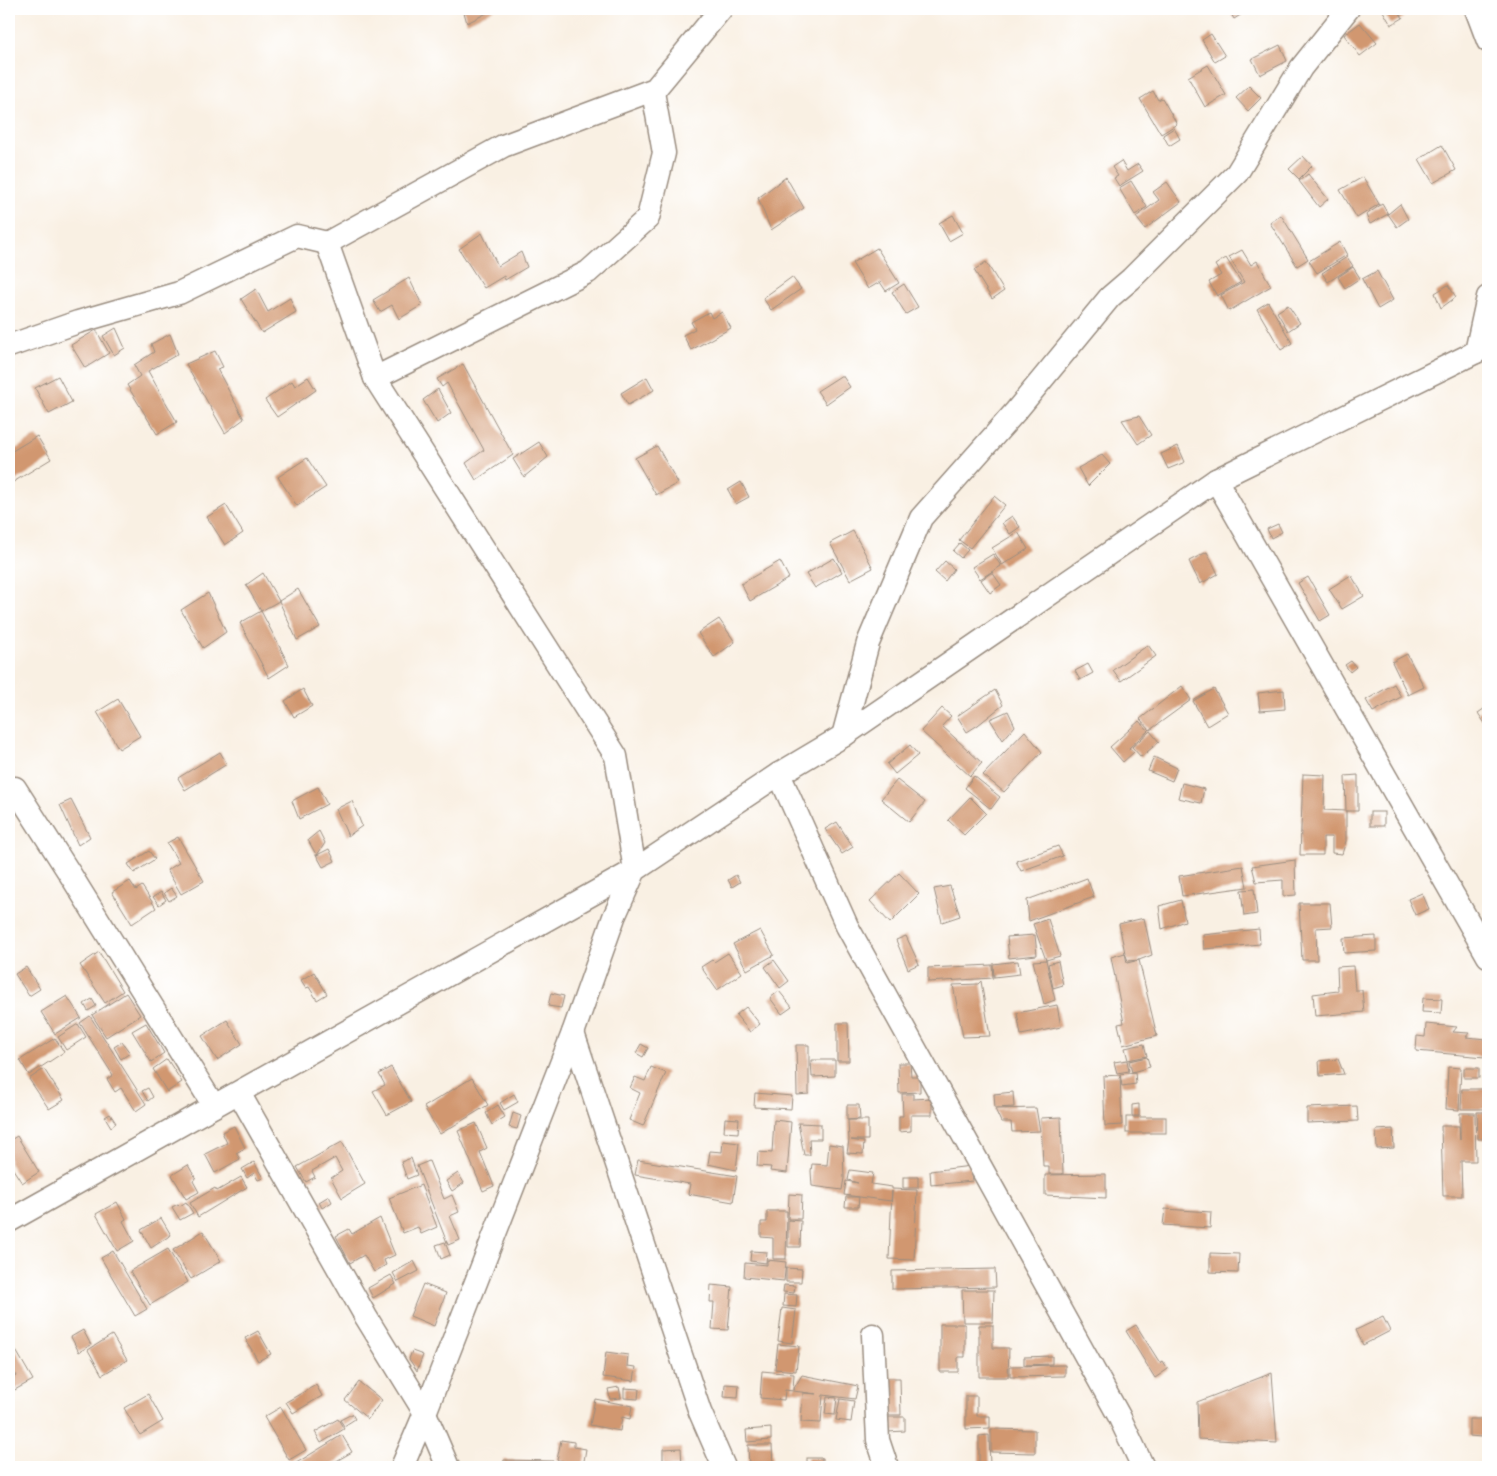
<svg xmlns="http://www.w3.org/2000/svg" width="1497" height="1476" font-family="'EB Garamond',serif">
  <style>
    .building { fill: #d19770 }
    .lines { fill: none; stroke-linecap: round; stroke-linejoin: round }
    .street-casing { stroke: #9a8d80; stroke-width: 25 }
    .street { stroke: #fff; stroke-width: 22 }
  </style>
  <rect width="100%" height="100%" fill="#fff"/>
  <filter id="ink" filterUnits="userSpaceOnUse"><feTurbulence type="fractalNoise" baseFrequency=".02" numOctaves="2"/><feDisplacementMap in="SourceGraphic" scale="10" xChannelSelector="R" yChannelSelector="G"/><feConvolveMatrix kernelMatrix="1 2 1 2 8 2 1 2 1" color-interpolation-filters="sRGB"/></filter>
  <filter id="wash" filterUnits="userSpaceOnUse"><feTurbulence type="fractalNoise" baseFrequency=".0096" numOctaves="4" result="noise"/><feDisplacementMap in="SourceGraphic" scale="20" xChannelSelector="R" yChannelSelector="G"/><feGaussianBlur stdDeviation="1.12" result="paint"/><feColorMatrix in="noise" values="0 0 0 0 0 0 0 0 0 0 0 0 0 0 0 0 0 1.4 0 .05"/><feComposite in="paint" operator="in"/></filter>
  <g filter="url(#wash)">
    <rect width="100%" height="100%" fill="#f9f0e3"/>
    <g id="blocks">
      <g class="building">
        <path d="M463 9H495L467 23Z"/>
        <path d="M1228 9H1250L1234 19Z"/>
        <path d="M1386 9H1397L1403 18 1391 25 1383 11Z"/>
        <path d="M1360 23 1377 43 1360 56 1344 35Z"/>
        <path d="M1211 34 1225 56 1215 62 1202 40Z"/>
        <path d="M1280 45 1287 61 1260 75 1252 59Z"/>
        <path d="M1208 65 1226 95 1205 107 1188 77Z"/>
        <path d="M1249 86 1261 98 1248 111 1236 98Z"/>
        <path d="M1153 91 1158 100 1162 98 1177 124 1161 134 1140 99Z"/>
        <path d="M1174 128 1180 139 1169 146 1163 135Z"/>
        <path d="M1442 145 1456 170 1433 183 1419 159Z"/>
        <path d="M1303 156 1312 166 1299 179 1289 169Z"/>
        <path d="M1121 161 1127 171 1138 164 1143 171 1119 186 1114 178 1118 176 1112 167Z"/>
        <path d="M1308 174 1328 199 1319 207 1299 181Z"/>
        <path d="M786 177 804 208 771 230 758 198Z"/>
        <path d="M1363 177 1379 204 1357 218 1340 190Z"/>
        <path d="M1131 181 1147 207 1135 215 1119 188Z"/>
        <path d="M1167 182 1181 202 1145 229 1136 217 1159 200 1153 192Z"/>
        <path d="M1382 204 1388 214 1370 224 1366 215Z"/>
        <path d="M1400 204 1408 219 1397 227 1388 214Z"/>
        <path d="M953 215 963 233 949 241 939 223Z"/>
        <path d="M1281 215 1308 259 1297 266 1270 223Z"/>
        <path d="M482 233 498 266 521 252 527 267 505 280 504 276 484 288 459 249Z"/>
        <path d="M1340 242 1347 255 1317 273 1309 261Z"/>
        <path d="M877 248 899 283 886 291 880 282 868 289 852 263Z"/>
        <path d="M1242 250 1251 265 1257 261 1271 286 1229 311 1221 295 1244 282 1229 257Z"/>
        <path d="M1347 257 1353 266 1328 282 1322 273Z"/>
        <path d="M1226 258 1241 282 1217 296 1209 282 1221 275 1215 265Z"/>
        <path d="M986 262 1004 291 992 299 974 270Z"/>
        <path d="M1353 267 1360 278 1345 288 1338 277Z"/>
        <path d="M1377 271 1393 300 1378 309 1362 279Z"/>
        <path d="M792 277 801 289 771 310 763 298Z"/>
        <path d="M409 278 422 305 399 319 392 305 380 312 373 300Z"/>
        <path d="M904 284 918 307 906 314 892 292Z"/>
        <path d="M1448 285 1456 297 1441 308 1435 293Z"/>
        <path d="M256 289 268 312 290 298 296 312 262 333 241 299Z"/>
        <path d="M1268 302 1292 343 1281 350 1257 309Z"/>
        <path d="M1288 305 1300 323 1288 331 1277 312Z"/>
        <path d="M709 312 712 318 722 312 731 328 691 350 683 335 695 329 691 322Z"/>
        <path d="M116 328 125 348 114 355 103 336Z"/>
        <path d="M96 330 109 353 85 368 71 345Z"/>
        <path d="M170 334 178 354 148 371 177 422 157 434 127 385 140 376 134 365 154 352 151 344Z"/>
        <path d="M215 351 223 367 217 369 244 419 225 433 186 364Z"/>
        <path d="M463 364 513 455 476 480 466 463 484 450 447 383 442 387 437 379Z"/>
        <path d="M842 375 850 387 826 404 817 391Z"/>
        <path d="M58 376 72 402 49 414 35 388Z"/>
        <path d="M308 377 316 390 277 417 265 400 292 381 295 386Z"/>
        <path d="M647 377 654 390 628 405 621 393Z"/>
        <path d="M438 389 451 413 437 423 423 400Z"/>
        <path d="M1139 416 1151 435 1138 444 1122 420Z"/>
        <path d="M37 436 51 459 10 484 9 481V453Z"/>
        <path d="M539 442 548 457 524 477 513 459Z"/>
        <path d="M657 446 678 483 656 495 635 458Z"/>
        <path d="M1178 446 1185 462 1168 469 1161 454Z"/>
        <path d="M1102 455 1110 464 1088 486 1078 468Z"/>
        <path d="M307 458 326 487 297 506 278 477Z"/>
        <path d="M741 482 749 497 736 504 728 490Z"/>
        <path d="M994 496 1005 505 970 548 959 540Z"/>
        <path d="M226 505 243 533 225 545 207 517Z"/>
        <path d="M1012 516 1020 527 1010 534 1002 523Z"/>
        <path d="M1278 524 1282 532 1271 538 1267 529Z"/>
        <path d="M853 531 873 568 850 580 830 543Z"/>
        <path d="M1018 532 1028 549 1002 565 992 548Z"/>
        <path d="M960 543 968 550 961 558 953 551Z"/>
        <path d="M1207 552 1218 574 1200 584 1189 561Z"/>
        <path d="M993 554 1001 566 980 579 972 567Z"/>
        <path d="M834 558 842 572 815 588 806 574Z"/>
        <path d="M780 561 789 578 750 601 741 584Z"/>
        <path d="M945 561 954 569 945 581 935 572Z"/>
        <path d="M992 572 1001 585 990 593 981 580Z"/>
        <path d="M263 573 279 601 298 589 320 627 297 640 279 601 261 611 246 585Z"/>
        <path d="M1351 575 1364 596 1342 609 1329 589Z"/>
        <path d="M1308 577 1330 615 1320 621 1298 583Z"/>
        <path d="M208 593 226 632 203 648 181 610Z"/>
        <path d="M261 611 289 665 269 678 240 623Z"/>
        <path d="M719 619 735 642 714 657 698 633Z"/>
        <path d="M1148 645 1156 656 1121 681 1113 670Z"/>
        <path d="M1407 654 1424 687 1408 695 1392 662Z"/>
        <path d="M1351 661 1356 667 1350 672 1345 665Z"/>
        <path d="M1088 664 1093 673 1080 680 1075 671Z"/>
        <path d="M1394 684 1401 697 1373 712 1366 700Z"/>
        <path d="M1182 686 1191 700 1150 730 1140 719Z"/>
        <path d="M303 689 312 706 294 717 285 701Z"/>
        <path d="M1214 689 1228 713 1207 726 1193 701Z"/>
        <path d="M995 690 1003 705 978 725 967 732 957 716Z"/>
        <path d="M1284 690 1285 709 1260 711 1258 693Z"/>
        <path d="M118 699 140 736 119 749 97 712Z"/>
        <path d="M1488 706V724L1486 725 1478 713Z"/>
        <path d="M942 708 951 716 942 726 982 763 970 776 921 731Z"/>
        <path d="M1008 711 1015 726 1003 740 990 719Z"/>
        <path d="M1139 721 1148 731 1129 748 1134 752 1123 762 1110 747Z"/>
        <path d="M1025 731 1042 752 1004 792 983 775Z"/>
        <path d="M1150 731 1159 742 1141 757 1132 747Z"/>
        <path d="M910 745 918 755 895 774 887 764Z"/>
        <path d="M220 752 227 764 185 790 178 778Z"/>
        <path d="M1154 757 1177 768 1172 781 1148 771Z"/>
        <path d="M1303 774 1325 775 1324 810 1346 811 1345 776 1358 775V811H1346V841L1342 854 1332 853V837H1323V855H1300Z"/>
        <path d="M974 776 1000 797 991 809 965 788Z"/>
        <path d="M897 780 925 802 909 822 881 799Z"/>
        <path d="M1182 783 1204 789 1201 803 1178 798Z"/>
        <path d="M318 787 327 804 299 819 292 801Z"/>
        <path d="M970 797 986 813 964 835 948 820Z"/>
        <path d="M71 800 90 837 78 845 60 805Z"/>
        <path d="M352 801 362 826 348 836 336 809Z"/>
        <rect x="1370" y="812" width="14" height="14"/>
        <path d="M837 822 853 847 842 854 825 829Z"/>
        <path d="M319 831 325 843 317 855 329 849 335 861 323 867 308 840Z"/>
        <path d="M178 837 204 881 181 894 167 870 179 863 167 843Z"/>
        <path d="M1058 846 1063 856 1021 871 1016 861Z"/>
        <path d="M149 851 155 859 134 873 128 864Z"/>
        <path d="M1295 860 1296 895 1283 896V880L1256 882 1252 866Z"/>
        <path d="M1243 866 1247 887 1182 896 1179 876Z"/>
        <path d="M899 873 919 894 890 923 870 901Z"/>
        <path d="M736 875 740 882 732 887 728 880Z"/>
        <path d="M1087 878 1094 897 1029 921 1027 900Z"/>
        <path d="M130 881 136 890 142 886 156 908 132 924 112 892Z"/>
        <path d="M950 886 960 916 942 922 934 889Z"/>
        <path d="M171 888 177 896 169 901 164 893Z"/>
        <path d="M1254 889 1257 914 1244 916 1241 890Z"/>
        <path d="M161 892 166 900 159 905 153 897Z"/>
        <path d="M1422 893 1429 909 1415 915 1408 899Z"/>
        <path d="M1181 900 1185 921 1162 929 1159 906Z"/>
        <path d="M1299 903H1330L1332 927 1316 928 1317 960H1302Z"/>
        <path d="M1144 918 1152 955 1139 960 1128 961 1125 953 1119 924Z"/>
        <path d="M1048 919 1060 956 1046 960 1033 924Z"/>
        <path d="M1259 929 1260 944 1204 949 1203 935Z"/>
        <path d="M760 930 774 955 747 970 733 944Z"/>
        <path d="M1035 935 1037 955 1009 958 1007 937Z"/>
        <path d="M906 936 919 964 908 969 896 940Z"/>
        <path d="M1376 936V951L1344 953 1343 938Z"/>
        <path d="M99 952 123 991 105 1003 80 965Z"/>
        <path d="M728 953 742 973 717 990 701 967 712 960 714 962Z"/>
        <path d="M1125 953 1127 963 1139 960 1157 1036 1123 1045 1118 1024 1124 1023 1111 957Z"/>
        <path d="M774 960 789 981 780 988 765 967Z"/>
        <path d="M1046 960 1055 1000 1044 1004 1033 961Z"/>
        <path d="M1018 961 1020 974 994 977 993 964Z"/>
        <path d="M1058 961 1063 985 1053 988 1048 964Z"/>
        <path d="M992 965 993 978 928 982V968Z"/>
        <path d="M1353 966 1355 990H1362L1364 1012 1315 1016 1313 994 1338 991 1337 967Z"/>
        <path d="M26 967 40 989 29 996 15 974Z"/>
        <path d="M314 972 327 994 317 1000 309 987 306 988 301 980Z"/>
        <path d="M981 981 990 1036 963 1037 953 985 978 984Z"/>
        <path d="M779 991 792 1007 782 1014 770 998Z"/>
        <path d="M126 993 140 1015 106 1037 92 1015Z"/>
        <path d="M551 993 564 996 561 1008 548 1006Z"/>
        <path d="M67 996 81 1018 55 1034 41 1012Z"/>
        <path d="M1423 998 1442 999 1441 1013 1422 1012Z"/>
        <path d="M92 999 96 1006 88 1011 84 1004Z"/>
        <path d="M1057 1005 1061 1027 1021 1035 1017 1013Z"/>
        <path d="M746 1007 760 1024 750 1032 736 1015Z"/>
        <path d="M90 1016 146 1104 136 1111 121 1088 115 1092 107 1079 113 1075 80 1023Z"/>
        <path d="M227 1020 242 1044 217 1060 202 1036Z"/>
        <path d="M146 1023 164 1053 151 1062 132 1031Z"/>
        <path d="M837 1023H848L849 1061H837Z"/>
        <path d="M78 1024 86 1037 66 1050 58 1037Z"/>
        <path d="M1426 1024 1457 1027 1453 1032 1469 1033 1466 1037 1486 1039 1485 1057 1416 1051 1417 1036 1425 1037Z"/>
        <path d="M55 1038 64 1052 29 1075 20 1060Z"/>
        <path d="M122 1042 130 1053 121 1059 114 1047Z"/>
        <path d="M641 1044 648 1048 643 1057 636 1053Z"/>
        <path d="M1144 1044 1147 1056 1128 1060 1125 1048Z"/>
        <path d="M796 1045H809V1094L797 1095Z"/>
        <path d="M1147 1057 1150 1067 1132 1072 1129 1061Z"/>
        <path d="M167 1059 182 1082 167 1092 153 1069Z"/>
        <path d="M1338 1059 1344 1074 1320 1076 1319 1061Z"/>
        <path d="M811 1060H835V1076L812 1077Z"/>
        <path d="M1127 1060 1129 1071 1117 1073 1114 1062Z"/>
        <path d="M898 1063H910L911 1076H920V1092L899 1093Z"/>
        <path d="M391 1067 411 1102 387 1115 373 1091 385 1085 379 1074Z"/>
        <path d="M651 1067 666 1073 643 1126 629 1120 640 1093 630 1088 635 1077 645 1081Z"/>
        <path d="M1448 1067 1461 1068 1459 1110 1446 1109Z"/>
        <rect x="1464" y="1068" width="15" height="10"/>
        <path d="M44 1069 64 1100 49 1109 29 1079Z"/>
        <path d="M1135 1072 1136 1084 1122 1086 1120 1074Z"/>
        <path d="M1120 1075 1122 1125 1105 1126 1103 1076Z"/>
        <path d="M472 1078 488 1105 440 1134 424 1107Z"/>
        <path d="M148 1088 153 1097 148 1101 142 1091Z"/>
        <path d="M1462 1089H1488V1109H1461Z"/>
        <path d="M1013 1092 1014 1107 995 1108 994 1094Z"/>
        <path d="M755 1093 792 1096 791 1109 754 1107Z"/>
        <path d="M514 1094 518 1102 504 1110 500 1103Z"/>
        <path d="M902 1094H913V1099L932 1098V1115H911V1131L899 1132V1116H903Z"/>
        <path d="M1139 1104V1116H1132V1105Z"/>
        <path d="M498 1105 505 1117 492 1125 486 1113Z"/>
        <path d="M847 1105H859L860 1119 847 1120Z"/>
        <path d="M1357 1106 1358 1121 1307 1123V1108Z"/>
        <path d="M1036 1108 1040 1131 1012 1132 1011 1122H1001L995 1109Z"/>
        <path d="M1477 1112H1488V1139H1478Z"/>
        <path d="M513 1113 521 1116 517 1129 509 1127Z"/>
        <path d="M1460 1113H1475L1476 1161H1461L1462 1196H1443L1441 1126H1459L1460 1140Z"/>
        <path d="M110 1114 116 1123 111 1127 105 1117Z"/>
        <path d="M1061 1117 1063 1174H1049V1166H1043L1041 1118Z"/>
        <rect x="1126" y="1117" width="40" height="16"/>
        <path d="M725 1118 739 1119 738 1133 724 1132Z"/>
        <path d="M774 1120 791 1122 787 1173 770 1171 771 1167 757 1166 758 1152 772 1153Z"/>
        <path d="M848 1120H868V1140H851L864 1142 863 1154 847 1153 849 1140Z"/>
        <path d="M476 1123 487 1148 480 1152 494 1186 483 1191 458 1131Z"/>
        <path d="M798 1123 821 1124V1139H809L810 1155H804Z"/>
        <path d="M234 1126 245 1148 236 1153 240 1159 215 1173 205 1154 227 1143 222 1132Z"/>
        <path d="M1393 1129 1394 1148 1377 1149 1376 1130Z"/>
        <path d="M17 1136 39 1172 22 1183 9 1163V1141Z"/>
        <path d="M723 1141 739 1143 736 1170 708 1164 710 1151 722 1152Z"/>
        <path d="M342 1142 365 1184 342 1198 331 1178 342 1171 335 1158 312 1171 315 1177 306 1182 297 1167Z"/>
        <path d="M829 1144 843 1146 844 1178 842 1190 812 1186 811 1171 812 1164 827 1165Z"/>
        <path d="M411 1158 417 1175 407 1179 401 1162Z"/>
        <path d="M638 1160 737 1176 733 1202 688 1194 690 1184 635 1175Z"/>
        <path d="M429 1161 444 1199 452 1195 459 1212 450 1216 460 1240 448 1245 417 1166Z"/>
        <path d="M254 1162 263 1178 258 1180 254 1173 247 1178 242 1169Z"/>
        <path d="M188 1165 196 1179 193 1181 199 1192 186 1199 172 1175Z"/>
        <path d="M971 1166 973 1181 931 1185 930 1171Z"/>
        <path d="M850 1170 873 1173 871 1184 892 1187V1189L917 1190 914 1260 889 1259 892 1191 891 1201 844 1195 846 1181 858 1183 848 1180Z"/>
        <path d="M458 1173 464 1183 452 1191 446 1181Z"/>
        <path d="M1106 1174V1198L1045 1195V1175Z"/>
        <path d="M241 1177 247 1187 198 1217 190 1203 215 1188 217 1191Z"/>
        <rect x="903" y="1177" width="15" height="11"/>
        <path d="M421 1185 437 1227 421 1234 418 1227 403 1233 389 1198Z"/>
        <path d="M789 1194 802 1195 801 1219H788Z"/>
        <path d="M329 1196 332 1202 322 1208 319 1202Z"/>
        <path d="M846 1197H859L858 1207H845Z"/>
        <path d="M117 1202 126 1219 123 1221 134 1241 117 1251 96 1214Z"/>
        <path d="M186 1202 193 1213 180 1220 172 1207 178 1204 180 1206Z"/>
        <path d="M1165 1209 1211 1212 1210 1228 1163 1225Z"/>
        <path d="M767 1211H787L786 1259H773V1238L761 1237V1222H767Z"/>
        <path d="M161 1218 171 1235 151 1248 141 1230Z"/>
        <path d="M380 1218 395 1255 384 1260 386 1265 374 1272 364 1255 350 1263 336 1236 349 1229 352 1234Z"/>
        <path d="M788 1220 801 1221 800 1247H788Z"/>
        <path d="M203 1231 221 1261 191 1279 173 1250Z"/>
        <path d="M445 1242 450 1255 441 1259 436 1245Z"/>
        <path d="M168 1249 188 1282 150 1305 130 1271Z"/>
        <path d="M113 1251 147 1309 135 1316 101 1258Z"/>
        <path d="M751 1251 767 1252 766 1263 750 1261Z"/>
        <path d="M1210 1253 1239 1254 1238 1273 1210 1272Z"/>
        <path d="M767 1260 786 1262 784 1281 744 1277 745 1263 767 1265Z"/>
        <path d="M414 1261 419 1271 398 1282 393 1273Z"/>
        <path d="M786 1268 802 1269 801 1282H786Z"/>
        <path d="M995 1269 996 1287 892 1289V1271Z"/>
        <path d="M391 1275 396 1284 373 1298 368 1288Z"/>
        <path d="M423 1284 446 1293 434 1326 410 1316Z"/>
        <path d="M711 1285 732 1287 728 1330 712 1329 714 1302H710Z"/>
        <path d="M784 1285 795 1286 794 1293 783 1292Z"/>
        <path d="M962 1290H994L993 1322H963Z"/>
        <path d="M784 1294 797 1295 796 1307 783 1306Z"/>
        <path d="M782 1308 796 1310 792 1343 778 1341Z"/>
        <path d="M1383 1317 1390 1331 1363 1345 1356 1330Z"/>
        <path d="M940 1324H965V1357H958V1372H940Z"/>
        <path d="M979 1325H993V1348H1009L1008 1377H979Z"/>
        <path d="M1136 1325 1160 1363 1163 1361 1168 1369 1155 1378 1126 1331Z"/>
        <path d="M83 1330 91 1345 79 1352 71 1337Z"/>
        <path d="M258 1331 271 1354 258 1361 245 1338Z"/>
        <path d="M112 1335 127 1360 102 1375 88 1350Z"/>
        <path d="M778 1344 799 1346 796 1371 775 1369Z"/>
        <path d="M14 1347 33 1380 9 1393V1380L16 1376 9 1364V1350Z"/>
        <path d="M412 1351 423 1355 417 1371 409 1359Z"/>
        <path d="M606 1352 628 1355 627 1366 636 1367 634 1381 603 1377Z"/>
        <path d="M1052 1356V1364L1024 1365V1357Z"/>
        <path d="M1065 1365V1376L1010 1377V1366Z"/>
        <path d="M762 1371 794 1374 793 1390 802 1375 858 1386 855 1399 823 1395 821 1423 801 1422 803 1393 817 1394 785 1390 784 1400 760 1398Z"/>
        <path d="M1272 1373 1277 1443 1198 1439 1197 1402Z"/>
        <path d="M886 1378H900L901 1415H887Z"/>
        <path d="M359 1382 382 1400 368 1419 345 1400Z"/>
        <path d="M725 1384 739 1385 738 1398 724 1397Z"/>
        <path d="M316 1385 322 1396 293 1413 286 1402Z"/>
        <path d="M619 1387 621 1398 610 1399 608 1389Z"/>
        <path d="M624 1388 639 1389 638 1399 624 1398Z"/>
        <path d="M148 1394 163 1421 140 1435 124 1408Z"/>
        <path d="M966 1396H977V1416H990V1428L966 1429Z"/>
        <path d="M827 1397 837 1398 835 1415 825 1414Z"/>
        <path d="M595 1399 632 1406 630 1419 622 1417 620 1431 590 1425Z"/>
        <path d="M840 1399 854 1401 851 1422 836 1420Z"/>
        <path d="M281 1407 306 1450 289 1460 264 1417Z"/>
        <path d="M352 1414 355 1419 344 1426 340 1420Z"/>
        <path d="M887 1417H905V1431L887 1432Z"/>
        <path d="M338 1419 344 1429 321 1443 315 1432Z"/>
        <path d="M1469 1419H1483L1482 1437 1469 1436Z"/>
        <path d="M1484 1420H1488V1441H1485Z"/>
        <path d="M771 1428V1440L747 1442 746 1430Z"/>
        <path d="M991 1429 1035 1430V1453L991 1452Z"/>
        <path d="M342 1435 352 1452 326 1467H294L293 1465Z"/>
        <path d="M989 1435 990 1467H979V1436Z"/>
        <path d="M561 1440 574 1442V1447L586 1449 583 1467H562L563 1461 557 1460Z"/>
        <path d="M748 1445H772L773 1467H749Z"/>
        <path d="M681 1448 682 1466 663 1467V1449Z"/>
        <rect x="807" y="1458" width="15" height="9"/>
        <path d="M504 1460 553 1461V1467H503Z"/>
        <rect x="603" y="1465" width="42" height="2"/>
      </g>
    </g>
  </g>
  <g filter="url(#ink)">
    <use href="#blocks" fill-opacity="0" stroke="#9a8d80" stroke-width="1"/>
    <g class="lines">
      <g class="street-casing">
        <g id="street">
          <path d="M1476 9 1488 41"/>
          <path d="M9 346 78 322 179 293 297 236 327 243"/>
          <path d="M1476 352 1488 297"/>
          <path d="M375 378 588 272 648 218 664 153 653 92"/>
          <path d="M1216 480 1488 956"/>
          <path d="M843 736 868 643 921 518 1016 411 1110 297 1131 279 1237 173 1301 68 1348 9"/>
          <path d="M779 774 847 926 1119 1416 1143 1467"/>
          <path d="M15 788 70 874 214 1106"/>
          <path d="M573 1033 700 1412 724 1467"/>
          <path d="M239 1093 366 1317 425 1413 448 1467"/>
          <path d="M9 1221 635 870 616 756 375 378 327 243 503 146 655 89 721 9"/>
          <path d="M873 1335 878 1440 887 1467"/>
          <path d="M402 1467 425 1413 573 1033 614 917 635 870 779 774 843 736 1216 480 1476 352 1488 343"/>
        </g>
      </g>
      <use href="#street" class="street"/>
    </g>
  </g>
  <rect width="1497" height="1476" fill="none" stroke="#fff" stroke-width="30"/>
</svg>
